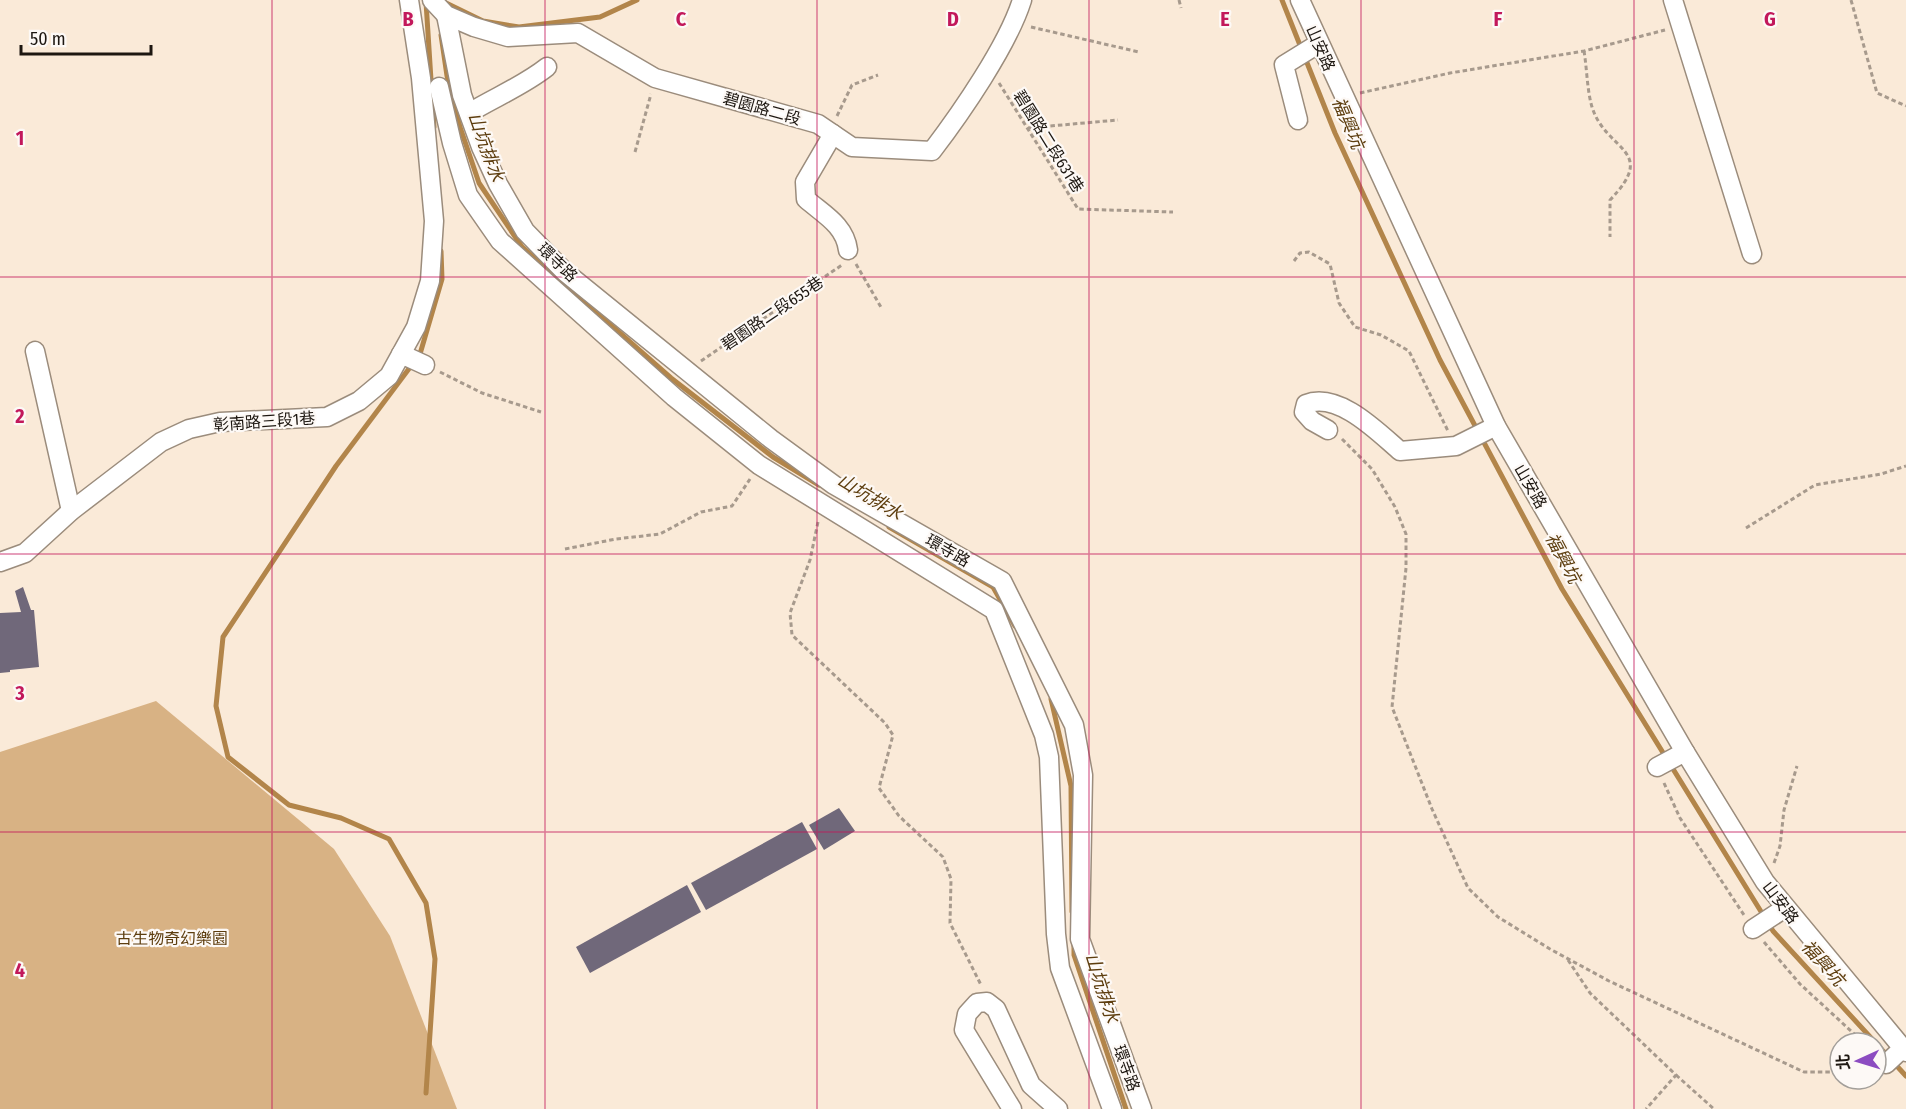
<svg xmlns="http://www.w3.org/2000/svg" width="1906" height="1109" font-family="'Fira Sans Condensed','Noto Sans TC',sans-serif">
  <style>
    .green { fill: #d8b284 }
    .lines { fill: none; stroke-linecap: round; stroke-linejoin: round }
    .stream { stroke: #b2854a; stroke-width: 5 }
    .building { fill: #70687a }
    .minor-casing { stroke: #9b8c7c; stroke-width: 21 }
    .path { stroke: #a79a8d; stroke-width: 3; stroke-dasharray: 4.5 3; stroke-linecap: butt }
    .minor { stroke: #fff; stroke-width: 18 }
    .grid { fill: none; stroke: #c2185b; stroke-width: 1.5; stroke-opacity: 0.55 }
    .labels { text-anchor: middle; stroke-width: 4.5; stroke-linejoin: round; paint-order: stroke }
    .street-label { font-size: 16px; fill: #1d1711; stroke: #fdf9f6 }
    .park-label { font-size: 16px; fill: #5d3d0e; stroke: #fdf9f6 }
    .water-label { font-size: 18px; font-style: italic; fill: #5d3d0e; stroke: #fdf9f6 }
    .grid-label { font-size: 20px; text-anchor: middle; font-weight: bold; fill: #c2185b; stroke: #fdf9f6; stroke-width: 4.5; stroke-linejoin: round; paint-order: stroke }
  </style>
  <rect width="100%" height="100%" fill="#faead8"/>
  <path class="green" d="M156 701 334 849 390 936 457 1109H0V752Z"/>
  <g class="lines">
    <g class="stream">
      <path d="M1282 0 1335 133 1440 360 1562 589 1773 931 1906 1076"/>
      <path d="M426 2 434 127"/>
      <path d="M444 2 483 21 519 27 600 17 637 0"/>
      <path d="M441 35 447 76 460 127 479 183 522 247 671 378 773 457 819 485"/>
      <path d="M889 527 993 587 1015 626"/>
      <path d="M1051 699 1071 786 1072 912"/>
      <path d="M1074 942V955L1126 1109"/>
      <path d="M426 1093 435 959 426 903 389 839 341 818 289 805 228 757 216 706 223 637 336 466 420 354 442 279 441 251"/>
    </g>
  </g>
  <g class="building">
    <path d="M23 587 31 610H34L39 667 10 670V672L0 673V613L21 612 15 591Z"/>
    <path d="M839 808 855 831 824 850 809 825Z"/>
    <path d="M802 822 817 849 706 910 691 883Z"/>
    <path d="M687 885 701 912 590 973 576 947Z"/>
  </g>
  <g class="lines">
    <g class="minor-casing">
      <g id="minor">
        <path d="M432 0 446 15 474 27 508 37 578 33 655 78 818 124 852 147 932 151C961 113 1008 45 1022 0"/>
        <path d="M1300 0 1496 426 1685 752 1765 882 1906 1052"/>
        <path d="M1673 0 1752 254"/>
        <path d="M446 15 462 95 481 147 498 184 525 231 565 272 771 439 834 485 1002 581 1074 725 1083 775 1080 939 1142 1109"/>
        <path d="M439 87 452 143 468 195 500 241 674 397 759 465 994 610 1044 735 1049 757 1056 934 1060 968 1112 1109"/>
        <path d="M469 113C495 97 523 86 547 67"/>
        <path d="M1298 120 1284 65 1318 44"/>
        <path d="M833 134 805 182 806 199C823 214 845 225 848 250"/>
        <path d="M35 351 71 511"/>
        <path d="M401 354 425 365"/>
        <path d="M1328 430 1312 421 1304 412 1306 404C1338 391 1378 432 1400 451L1456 446 1496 426"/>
        <path d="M0 562 25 553 71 511 161 442 189 429 220 422 327 417 359 401 389 376 416 327 430 281 434 221 421 78 409 0"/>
        <path d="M1657 767 1685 752"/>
        <path d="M1753 929 1785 908"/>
        <path d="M1886 1064 1902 1049"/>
        <path d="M1012 1109 964 1030 967 1014 977 1003 987 1002 996 1009 1031 1085 1058 1109"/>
      </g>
    </g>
    <g class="path">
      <path d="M1179 0 1181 8"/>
      <path d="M1851 0 1877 93 1906 106"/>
      <path d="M1031 27 1139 52"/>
      <path d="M1584 51C1587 69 1587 90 1592 107 1606 152 1659 149 1610 200V237"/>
      <path d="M999 83 1078 209 1173 212"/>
      <path d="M1360 93 1450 73 1584 51 1665 30"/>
      <path d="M837 116 852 85 878 75"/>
      <path d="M1028 128 1118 120"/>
      <path d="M635 152 651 94"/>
      <path d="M1294 261 1300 253 1309 252 1330 264 1339 303 1355 327 1381 335 1409 351 1448 431"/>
      <path d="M856 264 882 309"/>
      <path d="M701 361 842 265"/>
      <path d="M440 372 482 393 541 412"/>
      <path d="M1342 439 1372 469 1395 507 1406 534V568L1392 707 1432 809 1468 888 1498 917 1550 949 1609 981 1804 1072H1840"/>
      <path d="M818 522 810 560 790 613 792 635 885 723 893 735 879 788 899 816 943 857 951 879 950 923 981 985"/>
      <path d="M1746 528 1815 485 1881 474 1906 466"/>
      <path d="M565 549 616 539 660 534 701 512 732 506 750 479"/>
      <path d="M1664 783 1680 818 1744 915"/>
      <path d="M1774 863 1780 846 1784 810 1797 766"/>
      <path d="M1764 942 1800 984 1864 1043"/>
      <path d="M1568 960 1590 993 1676 1075 1646 1109"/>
      <path d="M1676 1075 1714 1109"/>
    </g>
    <use href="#minor" class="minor"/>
  </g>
  <path class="grid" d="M272 0V1109M545 0V1109M817 0V1109M1089 0V1109M1361 0V1109M1634 0V1109M0 277H1906M0 554H1906M0 832H1906"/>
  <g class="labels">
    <g class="street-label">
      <text transform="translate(1321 48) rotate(66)" y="6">山安路</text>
      <text transform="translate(762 108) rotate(16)" y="6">碧園路二段</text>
      <text transform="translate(1049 141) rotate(58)" y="6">碧園路二段631巷</text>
      <text transform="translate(558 262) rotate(44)" y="6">環寺路</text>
      <text transform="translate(772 313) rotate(-34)" y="6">碧園路二段655巷</text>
      <text transform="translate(264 421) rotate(-4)" y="6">彰南路三段1巷</text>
      <text transform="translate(1531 486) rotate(60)" y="6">山安路</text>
      <text transform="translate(948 550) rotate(30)" y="6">環寺路</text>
      <text transform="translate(1781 902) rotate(53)" y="6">山安路</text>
      <text transform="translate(1127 1068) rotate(70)" y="6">環寺路</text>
    </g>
    <g class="park-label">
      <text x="172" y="944">古生物奇幻樂園</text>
    </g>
    <g class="water-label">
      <text transform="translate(1348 123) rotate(67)" y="6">福興坑</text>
      <text transform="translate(486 147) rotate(70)" y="6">山坑排水</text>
      <text transform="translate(870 497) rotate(31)" y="6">山坑排水</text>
      <text transform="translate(1563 558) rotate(62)" y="6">福興坑</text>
      <text transform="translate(1823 963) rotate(48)" y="6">福興坑</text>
      <text transform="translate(1102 988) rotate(72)" y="6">山坑排水</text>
    </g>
  </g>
  <g class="grid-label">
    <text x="408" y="26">B</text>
    <text x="681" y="26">C</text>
    <text x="953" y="26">D</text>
    <text x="1225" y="26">E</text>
    <text x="1498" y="26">F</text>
    <text x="1770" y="26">G</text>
    <text x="20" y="145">1</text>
    <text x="20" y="423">2</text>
    <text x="20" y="700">3</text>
    <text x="20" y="977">4</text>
  </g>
  <g transform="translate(1858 1061) rotate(266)"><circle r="28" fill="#fdf9f6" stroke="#a39f9a" stroke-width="1.5"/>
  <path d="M0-4.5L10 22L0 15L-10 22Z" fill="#8c4cc1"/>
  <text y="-9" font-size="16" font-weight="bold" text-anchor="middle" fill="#1d1711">北</text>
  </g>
  <path d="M21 45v9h130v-9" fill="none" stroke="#1d1711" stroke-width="3"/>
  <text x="30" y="45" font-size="18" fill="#1d1711" stroke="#fdf9f6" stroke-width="4.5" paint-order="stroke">50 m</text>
</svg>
